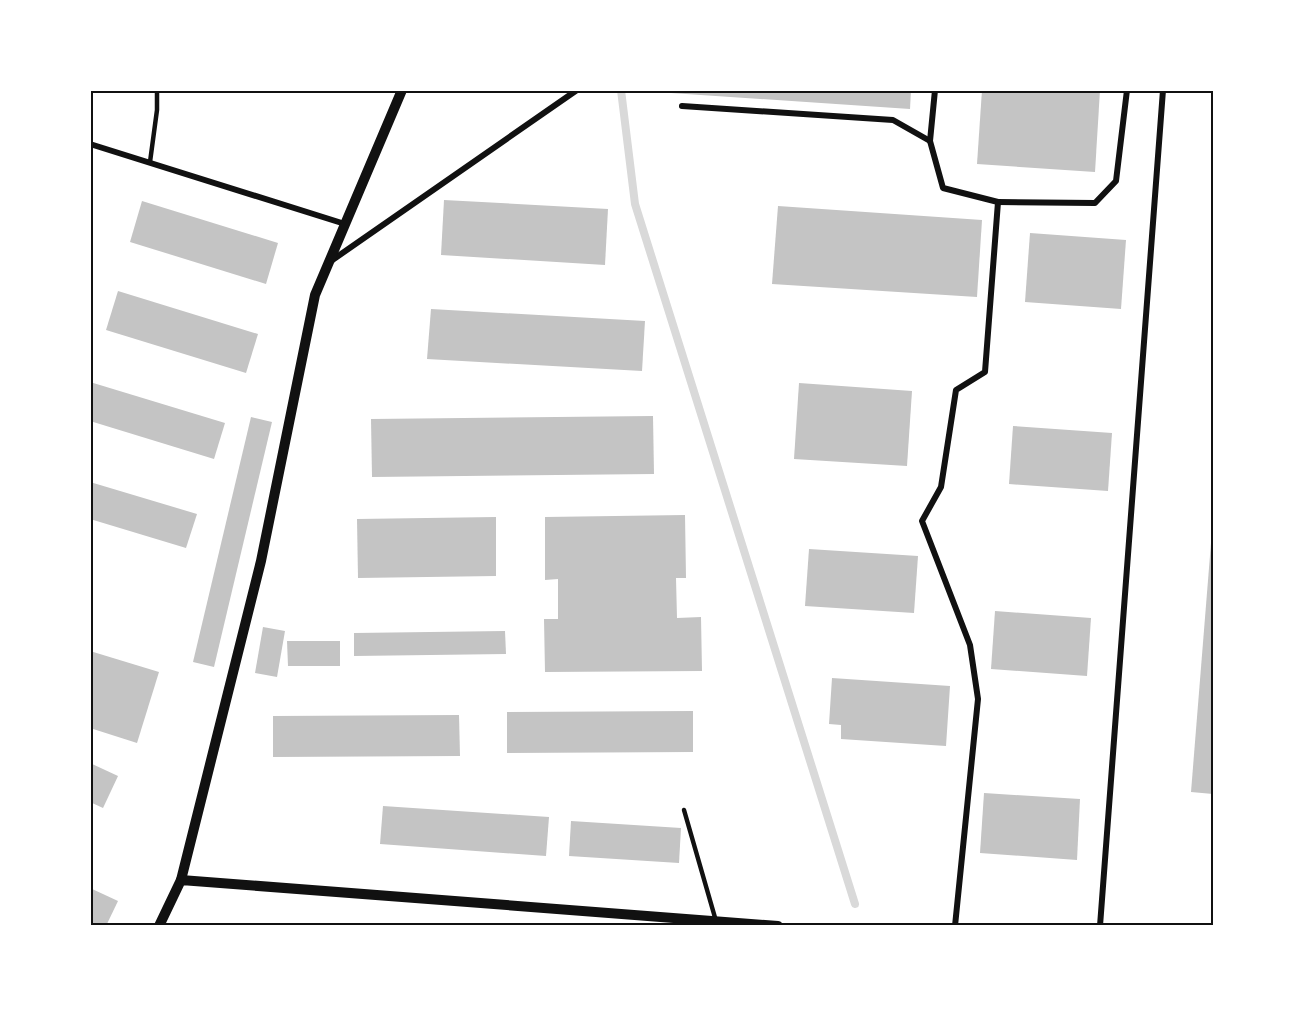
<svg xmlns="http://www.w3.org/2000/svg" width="1303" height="1016" font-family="'Titillium Web',sans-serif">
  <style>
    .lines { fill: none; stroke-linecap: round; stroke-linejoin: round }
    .stream { stroke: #d9d9d9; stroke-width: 8 }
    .building { fill: #c4c4c4 }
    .service { stroke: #111; stroke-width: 4.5 }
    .minor { stroke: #111; stroke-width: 6 }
    .tertiary { stroke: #111; stroke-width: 10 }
    .neatline { fill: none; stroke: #111; stroke-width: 2 }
  </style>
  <rect width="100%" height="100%" fill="#fff"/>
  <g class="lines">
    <path class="stream" d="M621 90 635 204 855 904"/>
  </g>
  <g class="building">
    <path d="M671 90H911L910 109 671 93Z"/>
    <path d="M982 90H1100L1095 172 977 164Z"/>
    <path d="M444 200 608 209 605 265 441 255Z"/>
    <path d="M142 201 278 243 266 284 130 242Z"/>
    <path d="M778 206 982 220 977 297 772 284Z"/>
    <path d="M1030 233 1126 240 1121 309 1025 302Z"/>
    <path d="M118 291 258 334 246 373 106 330Z"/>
    <path d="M431 309 645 321 642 371 427 359Z"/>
    <path d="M90 382 225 423 214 459 90 421Z"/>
    <path d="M799 383 912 391 907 466 794 459Z"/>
    <path d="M653 416 654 474 372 477 371 419Z"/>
    <path d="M251 417 272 422 214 667 193 662Z"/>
    <path d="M1013 426 1112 433 1108 491 1009 484Z"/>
    <path d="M90 482 197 514 186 548 90 519Z"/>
    <path d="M685 515 686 578H676L677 618 701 617 702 671 545 672 544 619H558V579L545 580V517Z"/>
    <path d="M496 517V576L358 578 357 519Z"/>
    <path d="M1211 543H1213V794L1191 792Z"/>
    <path d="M809 549 918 556 914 613 805 606Z"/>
    <path d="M995 611 1091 618 1087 676 991 669Z"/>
    <path d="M263 627 285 631 277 677 255 673Z"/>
    <path d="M505 631 506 654 354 656V633Z"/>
    <path d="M287 641H340V666H288Z"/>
    <path d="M90 651 159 672 137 743 90 728Z"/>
    <path d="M832 678 950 686 946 746 841 739V725L829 724Z"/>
    <path d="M693 711V752L507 753V712Z"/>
    <path d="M459 715 460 756 273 757V716Z"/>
    <path d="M90 763 118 776 103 808 90 802Z"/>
    <path d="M984 793 1080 799 1077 860 980 853Z"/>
    <path d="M383 806 549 817 546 856 380 844Z"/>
    <path d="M571 821 681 828 679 863 569 856Z"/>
    <path d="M90 888 118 901 106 926H90Z"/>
  </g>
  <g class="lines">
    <g class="service">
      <path d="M150 162 157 110V90"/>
      <path d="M684 810 716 921"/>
    </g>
    <g class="minor">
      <path d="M682 106 893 120 930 141 943 188 998 202 985 372 956 390 941 487 922 521 970 645 978 699 955 926"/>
      <path d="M930 141 935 90"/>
      <path d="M90 144 345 224"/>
      <path d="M998 202 1095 203 1116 181 1127 90"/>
      <path d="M331 261 577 90"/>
      <path d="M1100 926 1163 90"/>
    </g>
    <g class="tertiary">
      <path d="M181 880 261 561 315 295 402 90"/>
      <path d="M159 926 181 880 778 926"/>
    </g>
  </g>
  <rect width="1303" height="1016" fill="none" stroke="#ffffff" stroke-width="183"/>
  <rect x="92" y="92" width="1120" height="832" class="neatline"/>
</svg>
